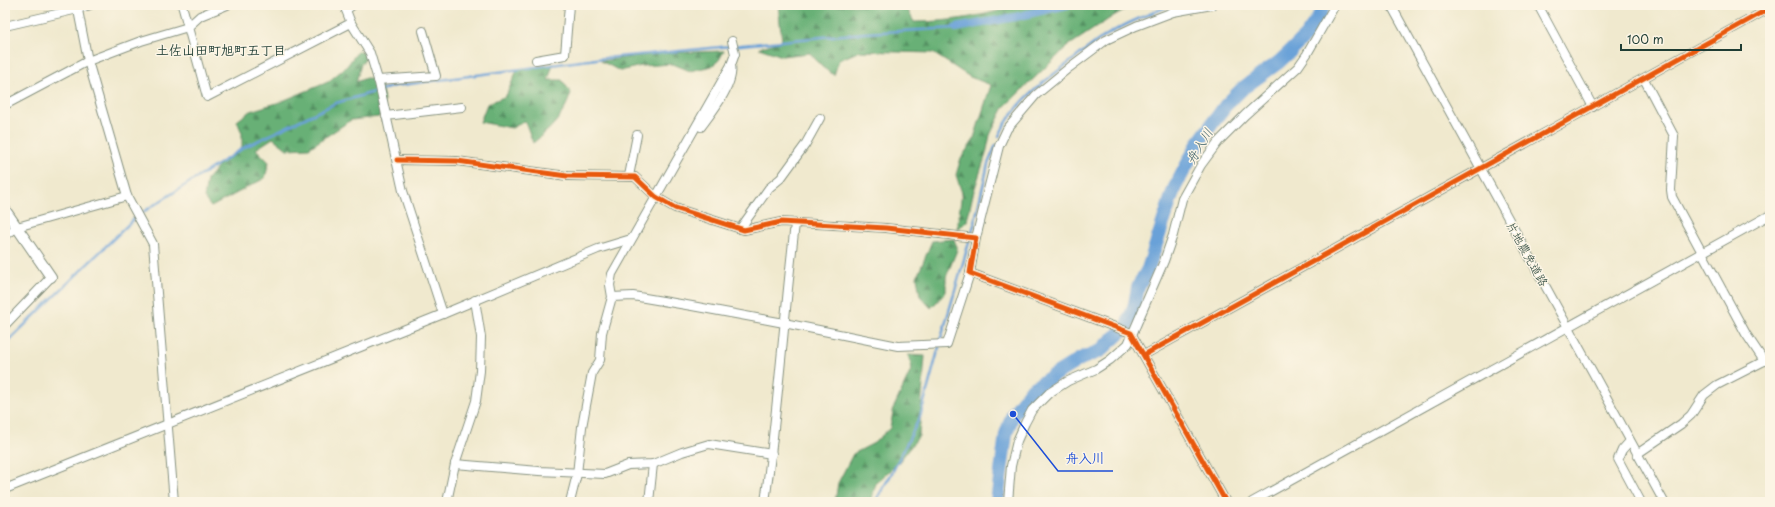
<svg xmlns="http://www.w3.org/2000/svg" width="1775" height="507" font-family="'Playpen Sans','Klee One',sans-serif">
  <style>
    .forest { fill: url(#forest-firs); stroke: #447655 }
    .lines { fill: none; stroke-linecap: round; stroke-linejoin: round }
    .stream { stroke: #69a1d8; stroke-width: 2.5 }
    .canal { stroke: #69a1d8; stroke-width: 8 }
    .river { stroke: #69a1d8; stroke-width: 14 }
    .minor-casing { stroke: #889381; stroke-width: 10 }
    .tertiary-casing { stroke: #889381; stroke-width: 12 }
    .minor { stroke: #fff; stroke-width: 8 }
    .tertiary { stroke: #fff; stroke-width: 10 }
    .cycleway-casing { stroke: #fcf5e5; stroke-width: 8 }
    .cycleway { stroke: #e8590c; stroke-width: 5 }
    .labels { text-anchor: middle; stroke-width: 3; stroke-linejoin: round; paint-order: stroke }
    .street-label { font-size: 12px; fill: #1f3d34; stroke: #fcf5e5 }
    .neighbourhood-label { font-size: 13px; font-weight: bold; fill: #1f3d34; stroke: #fcf5e5 }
    .water-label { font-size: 13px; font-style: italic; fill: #355b65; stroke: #fcf5e5 }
    .leader { fill: none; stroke: #1d4ed8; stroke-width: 1.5 }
    .callout-dot { fill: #1d4ed8; stroke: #fcf5e5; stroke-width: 1.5 }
    .callout-label { font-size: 13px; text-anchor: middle; font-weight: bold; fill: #1d4ed8; stroke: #fcf5e5; stroke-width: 3; stroke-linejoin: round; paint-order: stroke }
  </style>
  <defs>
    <pattern id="forest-firs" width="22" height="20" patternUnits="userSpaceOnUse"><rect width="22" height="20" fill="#68b076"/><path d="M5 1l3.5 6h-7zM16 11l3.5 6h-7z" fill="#559062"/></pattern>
  </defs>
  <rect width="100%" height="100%" fill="#fcf5e5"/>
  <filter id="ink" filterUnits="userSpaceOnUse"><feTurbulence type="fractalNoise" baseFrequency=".025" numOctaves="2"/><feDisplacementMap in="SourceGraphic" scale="8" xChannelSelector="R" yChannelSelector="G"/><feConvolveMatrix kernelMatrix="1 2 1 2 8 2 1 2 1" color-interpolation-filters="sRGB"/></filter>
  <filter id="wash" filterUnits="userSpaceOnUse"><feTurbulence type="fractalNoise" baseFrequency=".012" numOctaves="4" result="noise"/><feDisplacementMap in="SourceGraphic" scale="16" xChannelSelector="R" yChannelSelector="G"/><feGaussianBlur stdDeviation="0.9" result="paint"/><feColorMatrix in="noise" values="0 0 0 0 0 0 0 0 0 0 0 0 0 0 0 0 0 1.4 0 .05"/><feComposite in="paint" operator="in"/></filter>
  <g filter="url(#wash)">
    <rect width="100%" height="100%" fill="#f0e9ce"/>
    <g class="forest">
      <path d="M778 5H905L914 22C946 22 978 17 1009 8L1010 5H1139L1128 8 1115 15 1068 46 1004 107 990 135 986 154 973 194 967 221 957 229 962 193 956 175 961 158 973 141 991 85 970 77 933 53 860 51 839 60 834 75 822 67 810 53 782 56 759 48 782 41Z"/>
      <path d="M358 51 368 54 361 64 356 82 366 78 380 79 384 101 379 117 351 120 309 148 287 149 273 138 256 149 269 162 265 178 211 207 204 198 207 179 220 164 242 148V133L237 121 250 111 280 102 328 82 347 66Z"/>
      <path d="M724 51 719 60 712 66 690 71 673 64 641 66 620 71 601 61 663 53Z"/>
      <path d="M553 64 548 80H562L571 93C563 117 553 127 533 143L525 121 512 128 480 122 487 104 506 96 517 70Z"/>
      <path d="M954 239 957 250 946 277V292L931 308 920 296 917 277 932 241Z"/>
      <path d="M908 355 925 356 919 436 898 463 876 483 871 502H835L838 483 853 454 874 443 890 428 894 407 912 368Z"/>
    </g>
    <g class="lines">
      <g class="stream">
        <path d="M999 136C1013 103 1049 77 1078 56 1087 49 1095 42 1105 36 1126 23 1149 14 1172 5"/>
        <path d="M140 214 245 147 336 103 395 86 596 59 864 33 956 28"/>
        <path d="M940 342 974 225 988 164 996 145"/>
        <path d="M5 344 136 217"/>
        <path d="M875 502 892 473 920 417 939 347"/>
      </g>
      <path class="canal" d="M956 28 1015 17 1067 5"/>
      <path class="river" d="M997 502 1006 434 1013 414 1032 389 1080 359 1100 351 1127 326 1135 304 1138 287 1148 269 1174 189 1199 142 1225 106 1243 88 1279 62 1305 37 1318 19 1324 5"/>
    </g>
  </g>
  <g filter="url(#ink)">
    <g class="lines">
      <g class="minor-casing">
        <g id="minor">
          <path d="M77 5 88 61 127 196 153 244 174 502"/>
          <path d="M182 5 207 97 351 23"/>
          <path d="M344 5 351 23 370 53 379 83 403 191 443 314"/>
          <path d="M1391 5 1664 502"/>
          <path d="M1538 5 1593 107"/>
          <path d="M346 10 353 5"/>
          <path d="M5 26 78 9 90 5"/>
          <path d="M732 41 735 54 731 65 612 274 610 285 612 297 633 296 692 306 784 323 898 346 947 344 970 273"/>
          <path d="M536 60 565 55 569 5"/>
          <path d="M1644 79 1674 136 1671 190 1672 197 1746 334 1764 361"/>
          <path d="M378 80 436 76 423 31"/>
          <path d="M5 105 88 61 141 41 188 27 200 16 227 5"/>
          <path d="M386 116 462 107"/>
          <path d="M701 127C712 112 735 84 731 65"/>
          <path d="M397 160 457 161 567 176 635 177 656 197 675 208 744 230 781 222 886 228 976 238 970 273 1131 333 1226 502"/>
          <path d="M629 176 637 135"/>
          <path d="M740 229 769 188 781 178 805 145 820 118"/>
          <path d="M5 236 17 227 127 196"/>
          <path d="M976 238 999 146 1007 129 1036 95 1070 67 1106 40 1136 26 1173 12 1212 5"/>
          <path d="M5 325 51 277"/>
          <path d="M1144 355 1770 8"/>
          <path d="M1630 441 1622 450 1618 459 1641 502"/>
          <path d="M1637 454 1681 424 1691 415 1704 395 1717 385 1770 358"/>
          <path d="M455 464 539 471 605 474 628 465 653 464 682 452 709 444 772 454"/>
          <path d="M5 489 443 314 598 249 631 239"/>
          <path d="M447 502 455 464 476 401 480 371 481 337 475 300"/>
          <path d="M570 502 577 474 582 427 592 373 600 360 602 333 612 297"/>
          <path d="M649 502 653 464"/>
          <path d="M765 502C778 410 784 316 795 224"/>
          <path d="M1008 502 1011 466 1017 441 1025 423 1032 410 1049 393 1068 381 1096 369 1110 360 1128 344 1164 261 1173 235 1182 199 1201 165 1218 142 1245 115 1298 67 1307 54 1335 5"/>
          <path d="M1252 502 1770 215"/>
        </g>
      </g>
      <g class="tertiary-casing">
        <path id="tertiary" d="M5 210 51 277"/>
      </g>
      <use href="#minor" class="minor"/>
      <use href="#tertiary" class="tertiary"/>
      <g class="cycleway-casing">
        <g id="cycleway">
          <path d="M397 160 457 161 567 176 635 177 656 197 675 208 744 230 781 222 886 228 976 238 970 273 1131 333 1226 502"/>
          <path d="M1144 355 1770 8"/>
        </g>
      </g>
      <use href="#cycleway" class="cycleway"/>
    </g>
  </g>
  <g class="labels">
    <g class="street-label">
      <text transform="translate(1527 254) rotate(61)" y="4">片地農免道路</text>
    </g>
    <g class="neighbourhood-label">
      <text x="221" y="55">土佐山田町旭町五丁目</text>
    </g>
    <g class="water-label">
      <text transform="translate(1199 146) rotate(-59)" y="5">舟入川</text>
    </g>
  </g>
  <path class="leader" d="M1013 414L1058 471H1113"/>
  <circle class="callout-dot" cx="1013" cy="414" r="4"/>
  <g class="callout-label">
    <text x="1085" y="463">舟入川</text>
  </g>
  <rect width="1775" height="507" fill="none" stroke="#fcf5e5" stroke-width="20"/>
  <path d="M1621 44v6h120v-6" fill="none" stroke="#1f3d34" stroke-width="2"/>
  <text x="1627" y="44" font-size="12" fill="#1f3d34" stroke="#fcf5e5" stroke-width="3" paint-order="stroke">100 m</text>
</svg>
